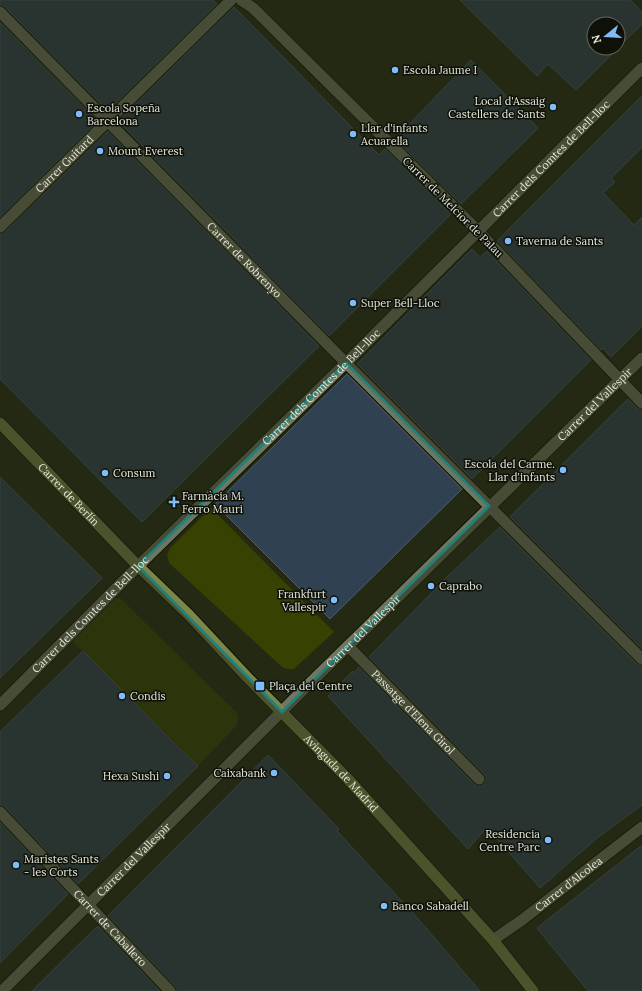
<svg xmlns="http://www.w3.org/2000/svg" width="642" height="991" font-family="Lora,serif">
  <style>
    .green { fill: #364102 }
    .building { fill: #304152; stroke: #4b5d6f }
    .lines { fill: none; stroke-linecap: round; stroke-linejoin: round }
    .pedestrian-casing { stroke: #0e1201; stroke-width: 13 }
    .minor-casing { stroke: #0e1201; stroke-width: 13 }
    .secondary-casing { stroke: #0e1201; stroke-width: 13 }
    .pedestrian { stroke: #70765f; stroke-width: 11 }
    .minor { stroke: #70765f; stroke-width: 11 }
    .secondary { stroke: #7a864a; stroke-width: 11 }
    .marked { fill: none; stroke: #248179; stroke-width: 3; stroke-linejoin: round }
    .poi-dot { fill: #7fbdfa; stroke: #0f1108; stroke-width: 1.5 }
    .labels { text-anchor: middle; stroke-width: 3; stroke-linejoin: round; paint-order: stroke }
    .poi-label { font-size: 11px; fill: #e4e8db; stroke: #0f1108; text-anchor: start }
    .street-label { font-size: 11px; fill: #e4e8db; stroke: #0f1108 }
  </style>
  <rect width="100%" height="100%" fill="#242914"/>
  <g class="green">
    <path d="M211 508 334 632 294 669H287L282 667 169 563 167 555 170 548Z"/>
    <path d="M111 598H119L124 602 236 712C239 718 239 722 235 727L198 766 69 638Z"/>
  </g>
  <g class="building">
    <path d="M0 0H213L217 4 108 111 5 7 0 5Z"/>
    <path d="M460 0H630L642 12V24L618 48V24H594V48H618L576 90 548 64 537 76Z"/>
    <path d="M234 7 379 155 385 149 451 214 329 336 118 121Z"/>
    <path d="M0 22 98 121 0 217Z"/>
    <path d="M471 60 538 128 461 204 395 139Z"/>
    <path d="M642 96V147L611 178 615 182 603 193 634 225 642 217V326L611 357 603 348 601 350 497 241Z"/>
    <path d="M108 131 319 346 142 522 0 379V234L5 232Z"/>
    <path d="M472 249 480 257 487 251 591 360 472 479 357 364Z"/>
    <path d="M347 374 462 489 330 619 215 504Z"/>
    <path d="M628 399 637 408 642 410V649L510 517Z"/>
    <path d="M0 477 102 578 0 678Z"/>
    <path d="M500 527 637 664 642 666V805L597 838 540 888 487 827 468 849 328 696 353 671 354 673 359 667 474 784 480 786 484 784 486 778 484 774 369 657 447 577Z"/>
    <path d="M83 651 175 744 198 766 78 884 5 807 0 805V732Z"/>
    <path d="M268 755 339 829 337 831 408 908V907L480 991H177L175 986 108 916Z"/>
    <path d="M0 822 68 894 0 963Z"/>
    <path d="M642 845V991H588L537 928Z"/>
    <path d="M98 926 160 991H32L73 950Z"/>
  </g>
  <g class="lines">
    <g class="pedestrian-casing">
      <g id="pedestrian">
        <path d="M241 0 253 8 478 231"/>
        <path id="s1" d="M348 646 479 779"/>
      </g>
    </g>
    <g class="minor-casing">
      <g id="minor">
        <path id="s2" d="M0 12 346 363 642 659"/>
        <path id="s3" d="M0 227 231 0"/>
        <path d="M478 231 642 403"/>
        <path id="s4" d="M0 705 138 566 346 363 642 68"/>
        <path id="s5" d="M0 812 170 991"/>
        <path id="s6" d="M493 940 522 920 642 827"/>
        <path id="s7" d="M2 991 307 686 642 358"/>
      </g>
    </g>
    <g class="secondary-casing">
      <g id="secondary">
        <path id="s8" d="M0 423 138 566 189 615 247 677 348 779 493 940 533 991"/>
      </g>
    </g>
    <use href="#pedestrian" class="pedestrian"/>
    <use href="#minor" class="minor"/>
    <use href="#secondary" class="secondary"/>
  </g>
  <path d="M0 0H642V991H0ZM346 363 489 506 282 712 138 566Z" fill="#242914" fill-opacity=".55" fill-rule="evenodd"/>
  <path class="marked" d="M346 363 489 506 282 712 138 566Z"/>
  <g class="poi-dot">
    <circle cx="395" cy="70" r="4"/>
    <circle cx="553" cy="107" r="4"/>
    <circle cx="79" cy="114" r="4"/>
    <circle cx="353" cy="134" r="4"/>
    <circle cx="100" cy="151" r="4"/>
    <circle cx="508" cy="241" r="4"/>
    <circle cx="353" cy="303" r="4"/>
    <circle cx="563" cy="470" r="4"/>
    <circle cx="105" cy="473" r="4"/>
    <path d="M172 496h4v4h4v4h-4v4h-4v-4h-4v-4h4z"/>
    <circle cx="431" cy="586" r="4"/>
    <circle cx="334" cy="600" r="4"/>
    <rect x="255" y="681" width="10" height="10" rx="2"/>
    <circle cx="122" cy="696" r="4"/>
    <circle cx="274" cy="773" r="4"/>
    <circle cx="167" cy="776" r="4"/>
    <circle cx="548" cy="840" r="4"/>
    <circle cx="16" cy="865" r="4"/>
    <circle cx="384" cy="906" r="4"/>
  </g>
  <g class="labels">
    <g class="poi-label">
      <text x="403" y="74">Escola Jaume I</text>
      <text x="545" y="105" text-anchor="end">Local d'Assaig<tspan x="545" dy="13">Castellers de Sants</tspan></text>
      <text x="87" y="112">Escola Sopeña<tspan x="87" dy="13">Barcelona</tspan></text>
      <text x="361" y="132">Llar d'infants<tspan x="361" dy="13">Acuarella</tspan></text>
      <text x="108" y="155">Mount Everest</text>
      <text x="516" y="245">Taverna de Sants</text>
      <text x="361" y="307">Super Bell-Lloc</text>
      <text x="555" y="468" text-anchor="end">Escola del Carme.<tspan x="555" dy="13">Llar d'infants</tspan></text>
      <text x="113" y="477">Consum</text>
      <text x="182" y="500">Farmàcia M.<tspan x="182" dy="13">Ferro Mauri</tspan></text>
      <text x="439" y="590">Caprabo</text>
      <text x="326" y="598" text-anchor="end">Frankfurt<tspan x="326" dy="13">Vallespir</tspan></text>
      <text x="269" y="690">Plaça del Centre</text>
      <text x="130" y="700">Condis</text>
      <text x="266" y="777" text-anchor="end">Caixabank</text>
      <text x="159" y="780" text-anchor="end">Hexa Sushi</text>
      <text x="540" y="838" text-anchor="end">Residencia<tspan x="540" dy="13">Centre Parc</tspan></text>
      <text x="24" y="863">Maristes Sants<tspan x="24" dy="13">- les Corts</tspan></text>
      <text x="392" y="910">Banco Sabadell</text>
    </g>
    <g class="street-label">
      <text dy="4" stroke="none"><textPath href="#s4" startOffset="776">Carrer dels Comtes de Bell-lloc</textPath></text>
      <text dy="4" stroke="none"><textPath href="#s3" startOffset="90">Carrer Guitard</textPath></text>
      <text transform="translate(453 207) rotate(45)" y="4">Carrer de Melcior de Palau</text>
      <text dy="4" stroke="none"><textPath href="#s2" startOffset="348">Carrer de Robrenyo</textPath></text>
      <text dy="4" stroke="none"><textPath href="#s4" startOffset="452">Carrer dels Comtes de Bell-lloc</textPath></text>
      <text dy="4" stroke="none"><textPath href="#s7" startOffset="834">Carrer del Vallespir</textPath></text>
      <text dy="4" stroke="none"><textPath href="#s8" startOffset="99">Carrer de Berlín</textPath></text>
      <text dy="4" stroke="none"><textPath href="#s4" startOffset="128">Carrer dels Comtes de Bell-lloc</textPath></text>
      <text dy="4" stroke="none"><textPath href="#s7" startOffset="510">Carrer del Vallespir</textPath></text>
      <text dy="4" stroke="none"><textPath href="#s1" startOffset="93">Passatge d'Elena Girol</textPath></text>
      <text dy="4" stroke="none"><textPath href="#s8" startOffset="489">Avinguda de Madrid</textPath></text>
      <text dy="4" stroke="none"><textPath href="#s7" startOffset="186">Carrer del Vallespir</textPath></text>
      <text dy="4" stroke="none"><textPath href="#s6" startOffset="94">Carrer d'Alcolea</textPath></text>
      <text dy="4" stroke="none"><textPath href="#s5" startOffset="160">Carrer de Caballero</textPath></text>
    </g>
  </g>
  <g transform="translate(606 36) rotate(252)"><circle r="19" fill="#0f1108" stroke="#64675c"/>
  <path d="M0-3L7 15L0 10L-7 15Z" fill="#7fbdfa"/>
  <text y="-6" font-size="11" font-weight="bold" text-anchor="middle" fill="#e4e8db">N</text>
  </g>
</svg>
